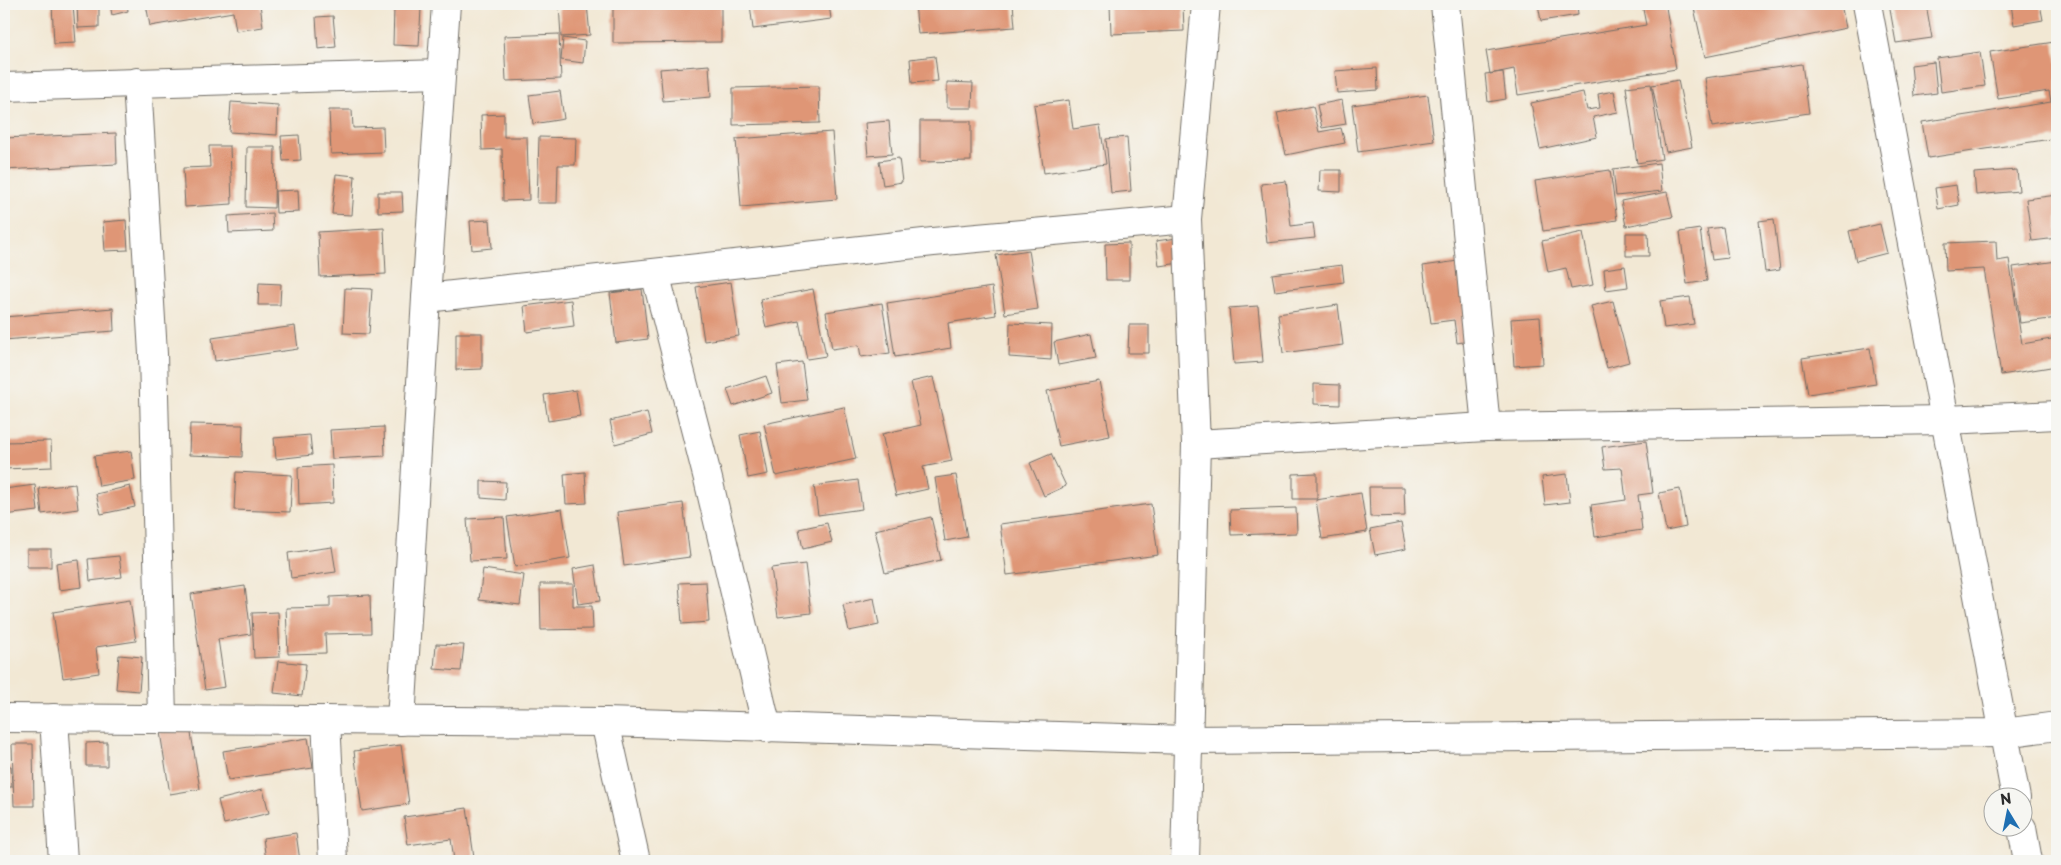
<svg xmlns="http://www.w3.org/2000/svg" width="2061" height="865" font-family="'Playpen Sans',sans-serif">
  <style>
    .building { fill: #df9676 }
    .lines { fill: none; stroke-linecap: round; stroke-linejoin: round }
    .street-casing { stroke: #716d66; stroke-width: 30 }
    .street { stroke: #fff; stroke-width: 28 }
  </style>
  <rect width="100%" height="100%" fill="#f6f6f2"/>
  <filter id="ink" filterUnits="userSpaceOnUse"><feTurbulence type="fractalNoise" baseFrequency=".02" numOctaves="2"/><feDisplacementMap in="SourceGraphic" scale="10" xChannelSelector="R" yChannelSelector="G"/><feConvolveMatrix kernelMatrix="1 2 1 2 8 2 1 2 1" color-interpolation-filters="sRGB"/></filter>
  <filter id="wash" filterUnits="userSpaceOnUse"><feTurbulence type="fractalNoise" baseFrequency=".0096" numOctaves="4" result="noise"/><feDisplacementMap in="SourceGraphic" scale="20" xChannelSelector="R" yChannelSelector="G"/><feGaussianBlur stdDeviation="1.12" result="paint"/><feColorMatrix in="noise" values="0 0 0 0 0 0 0 0 0 0 0 0 0 0 0 0 0 1.4 0 .05"/><feComposite in="paint" operator="in"/></filter>
  <g filter="url(#wash)">
    <rect width="100%" height="100%" fill="#f2e8d4"/>
    <g id="blocks">
      <g class="building">
        <path d="M52 4H73L76 43 54 44Z"/>
        <path d="M77 4H99V27L78 28Z"/>
        <path d="M110 4H127L128 11 112 15Z"/>
        <path d="M146 4H260L263 27 236 31 233 12 150 26Z"/>
        <path d="M559 4H587L590 35 561 37Z"/>
        <path d="M613 4H721V42L613 43Z"/>
        <path d="M750 4H829L831 19 753 29Z"/>
        <path d="M915 4H1013L1015 27 918 34Z"/>
        <path d="M1110 4H1183L1184 31 1111 34Z"/>
        <path d="M1538 4H1577L1578 15 1541 21Z"/>
        <path d="M1617 4H1638V7L1618 10Z"/>
        <path d="M1642 4H1660V7H1666L1676 69 1518 95 1514 69 1490 74 1486 51 1646 25Z"/>
        <path d="M1716 4H1841L1846 28 1705 57 1694 8Z"/>
        <path d="M1889 4H1926L1932 38 1896 43Z"/>
        <path d="M2011 4H2040L2043 20 2014 25Z"/>
        <path d="M394 8H421L419 46 393 45Z"/>
        <path d="M333 16 336 47 318 49 316 17Z"/>
        <path d="M559 34 561 79 506 81 504 36Z"/>
        <path d="M563 38 585 41 583 63 561 60Z"/>
        <path d="M2054 42 2057 63V138L1928 158 1922 122 2051 102 2049 91 1998 99 1990 52Z"/>
        <path d="M1980 52 1985 86 1941 92 1937 58Z"/>
        <path d="M935 56 938 81 912 83 910 59Z"/>
        <path d="M1934 62 1937 93 1914 96 1911 65Z"/>
        <path d="M1802 64 1809 113 1712 127 1705 78Z"/>
        <path d="M709 65 711 97 663 101 660 69Z"/>
        <path d="M1377 68 1378 90 1337 93 1335 71Z"/>
        <path d="M1503 72 1506 99 1488 102 1485 74Z"/>
        <path d="M1678 80 1692 147 1666 152 1652 85Z"/>
        <path d="M947 82 973 83 972 108H947Z"/>
        <path d="M1651 84 1662 159 1637 163 1626 87Z"/>
        <path d="M819 86 820 123 733 125V88Z"/>
        <path d="M560 91 564 119 533 124 529 95Z"/>
        <path d="M1614 91 1618 112 1593 117 1597 137 1540 149 1531 103 1583 92 1587 110 1600 108 1598 94Z"/>
        <path d="M1428 95 1434 141 1358 152 1352 105Z"/>
        <path d="M1069 100 1073 129 1100 125 1106 164 1044 173 1034 105Z"/>
        <path d="M1342 100 1346 124 1322 128 1317 105Z"/>
        <path d="M231 102 278 105 277 135 229 132Z"/>
        <path d="M1313 106 1319 132 1341 128 1345 143 1286 155 1277 113Z"/>
        <path d="M329 110H352L353 128 383 127 384 152 331 154Z"/>
        <path d="M504 114V137H527L529 200 503 201 502 149 482 150 481 115Z"/>
        <path d="M889 121 892 154 868 156 865 123Z"/>
        <path d="M920 121H971V161L920 162Z"/>
        <path d="M832 132 837 199 741 207 736 139Z"/>
        <path d="M116 133 117 164 4 170V138Z"/>
        <path d="M299 135 301 160 283 161 281 136Z"/>
        <path d="M539 137 576 138 575 165H558L557 203H537Z"/>
        <path d="M1127 137 1131 191 1111 193 1106 139Z"/>
        <path d="M209 146H230L232 204 185 207 183 168 210 167Z"/>
        <path d="M247 147H275L274 208 246 207Z"/>
        <path d="M899 158 902 182 883 185 879 161Z"/>
        <path d="M1659 163 1662 191 1616 196 1613 169Z"/>
        <path d="M1320 170H1341V192L1319 191Z"/>
        <path d="M1610 170 1617 220 1543 231 1535 181Z"/>
        <path d="M2017 170 2019 191 1976 195 1974 173Z"/>
        <path d="M336 174 355 176 352 215 332 214Z"/>
        <path d="M1286 181 1291 226 1313 223 1315 238 1267 243 1261 184Z"/>
        <path d="M1956 185 1959 205 1938 209 1935 188Z"/>
        <path d="M298 190 299 212 276 213 275 191Z"/>
        <path d="M378 192H402L403 211 378 212Z"/>
        <path d="M1667 192 1673 217 1626 226 1621 201Z"/>
        <path d="M2057 195V238L2032 241 2026 199Z"/>
        <path d="M272 213 273 231 229 233 228 216Z"/>
        <path d="M1774 219 1780 270 1765 272 1759 221Z"/>
        <path d="M126 220 128 250 105 251 103 222Z"/>
        <path d="M490 220 492 248 472 250 470 221Z"/>
        <path d="M1880 224 1887 253 1856 261 1849 231Z"/>
        <path d="M1723 227 1728 258 1712 260 1707 229Z"/>
        <path d="M384 228 386 274 320 277 318 232Z"/>
        <path d="M1700 229 1707 281 1687 284 1680 232Z"/>
        <path d="M1583 232 1593 285 1571 289 1566 268 1548 272 1542 241Z"/>
        <path d="M1626 233H1648L1649 256H1626Z"/>
        <path d="M1177 238 1180 263 1159 266 1156 241Z"/>
        <path d="M1996 241 1997 261 2009 259 2022 344 2057 338V366L2001 375 1984 269 1946 271 1945 243Z"/>
        <path d="M1129 243V280H1106L1105 244Z"/>
        <path d="M1029 250 1038 309 1005 314 996 255Z"/>
        <path d="M1458 261 1469 341 1457 343 1454 320 1431 323 1423 266Z"/>
        <path d="M2057 261V318L2020 323 2013 267Z"/>
        <path d="M1342 265 1344 282 1275 291 1272 274Z"/>
        <path d="M1625 266 1628 287 1606 290 1604 269Z"/>
        <path d="M731 282 739 336 704 341 696 287Z"/>
        <path d="M259 283 281 284 280 305H258Z"/>
        <path d="M992 287 996 315 948 323 951 348 895 357 887 303Z"/>
        <path d="M345 288 372 289 369 334 343 333Z"/>
        <path d="M642 289 648 339 616 343 610 293Z"/>
        <path d="M813 289 826 356 807 359 799 321 766 328 760 299Z"/>
        <path d="M1690 297 1694 324 1664 328 1660 301Z"/>
        <path d="M571 300 574 326 527 332 524 306Z"/>
        <path d="M1613 301 1629 362 1607 368 1591 306Z"/>
        <path d="M882 303 890 353 861 357 859 345 832 349 826 312Z"/>
        <path d="M1338 305 1343 345 1283 353 1278 314Z"/>
        <path d="M1258 306 1263 362 1234 364 1229 308Z"/>
        <path d="M113 308 114 331 4 340V317Z"/>
        <path d="M1540 317 1543 364 1514 366 1511 319Z"/>
        <path d="M1010 323 1052 325 1051 360 1009 357Z"/>
        <path d="M1129 325H1149V353H1128Z"/>
        <path d="M295 326 298 349 215 361 212 338Z"/>
        <path d="M456 333H482V369L456 370Z"/>
        <path d="M1091 334 1096 358 1058 365 1054 342Z"/>
        <path d="M1870 348 1876 384 1808 394 1802 358Z"/>
        <path d="M802 362 807 400 782 403 777 365Z"/>
        <path d="M766 376 772 393 733 406 727 389Z"/>
        <path d="M933 377 952 461 923 467 928 489 896 496 882 434 921 425 911 382Z"/>
        <path d="M1099 381 1110 436 1059 446 1047 391Z"/>
        <path d="M1314 384 1340 385V405L1314 404Z"/>
        <path d="M576 390 580 416 548 421 544 395Z"/>
        <path d="M844 407 856 459 776 476 764 424Z"/>
        <path d="M647 412 652 434 615 444 610 421Z"/>
        <path d="M190 424 243 425 242 457 189 455Z"/>
        <path d="M384 427 385 456 332 459 330 430Z"/>
        <path d="M760 431 768 474 748 478 740 435Z"/>
        <path d="M310 435 312 455 276 459 274 438Z"/>
        <path d="M51 441 52 467 4 469V442Z"/>
        <path d="M1646 441 1653 493 1638 495 1642 530 1595 537 1591 505 1626 500 1622 468 1605 469 1602 447Z"/>
        <path d="M131 451 135 480 99 486 94 456Z"/>
        <path d="M1051 454 1066 486 1044 496 1030 463Z"/>
        <path d="M332 465 333 503 299 505 298 467Z"/>
        <path d="M236 472 292 475 290 512 234 510Z"/>
        <path d="M585 472 587 503 566 504 564 474Z"/>
        <path d="M1317 473V499H1293V474Z"/>
        <path d="M1567 474 1570 502 1545 505 1542 477Z"/>
        <path d="M956 475 967 537 945 541 935 478Z"/>
        <path d="M858 480 862 509 818 515 814 486Z"/>
        <path d="M481 481 506 482 505 500 481 498Z"/>
        <path d="M75 484 78 509 42 514 39 488Z"/>
        <path d="M35 485 38 511 4 515V489Z"/>
        <path d="M130 486 135 507 101 514 96 494Z"/>
        <path d="M1369 487H1404L1405 516 1370 517Z"/>
        <path d="M1680 489 1686 527 1666 531 1659 493Z"/>
        <path d="M1361 493 1367 532 1322 539 1316 500Z"/>
        <path d="M683 503 690 557 624 566 617 512Z"/>
        <path d="M1151 504 1158 555 1007 575 1000 524Z"/>
        <path d="M1296 508 1297 533 1231 535 1230 510Z"/>
        <path d="M562 509 570 558 515 567 507 517Z"/>
        <path d="M504 517 507 559 470 561 467 519Z"/>
        <path d="M931 517 941 560 885 573 875 530Z"/>
        <path d="M827 523 832 542 803 549 799 529Z"/>
        <path d="M1401 523 1406 549 1375 555 1370 529Z"/>
        <path d="M332 547 336 572 291 578 288 553Z"/>
        <rect x="27" y="549" width="24" height="18"/>
        <path d="M119 556 122 577 90 581 88 559Z"/>
        <path d="M79 560 82 587 59 590 56 563Z"/>
        <path d="M805 564 811 613 778 617 771 568Z"/>
        <path d="M595 565 600 601 578 604 573 569Z"/>
        <path d="M483 569 524 575 520 605 479 600Z"/>
        <path d="M706 582 709 622 682 624 679 583Z"/>
        <path d="M540 584H573V606H592L593 629 541 630Z"/>
        <path d="M245 586 251 634 218 639 225 687 205 690 191 594Z"/>
        <path d="M370 595 371 633 325 634 326 653 288 654 286 608 330 607V597Z"/>
        <path d="M874 598 879 625 849 631 843 605Z"/>
        <path d="M130 600 136 641 96 647 99 673 63 678 53 612Z"/>
        <path d="M278 612 280 657 254 658 252 613Z"/>
        <path d="M436 644 464 645 461 671 434 669Z"/>
        <path d="M119 655 142 657 139 691 116 689Z"/>
        <path d="M278 661 306 664 302 696 274 693Z"/>
        <path d="M190 727 200 789 170 794 160 732Z"/>
        <path d="M308 738 313 768 228 780 223 751Z"/>
        <path d="M107 742V766H86V743Z"/>
        <path d="M12 744H33L34 806H14Z"/>
        <path d="M401 745 409 804 362 811 354 751Z"/>
        <path d="M4 766H11L12 787H4Z"/>
        <path d="M263 789 269 813 224 824 218 800Z"/>
        <path d="M467 808 474 857 454 860 451 839 408 845 404 817Z"/>
        <path d="M296 833 300 861H266L263 838Z"/>
      </g>
    </g>
  </g>
  <g filter="url(#ink)">
    <use href="#blocks" fill-opacity="0" stroke="#716d66" stroke-width="1"/>
    <g class="lines">
      <g class="street-casing">
        <g id="street">
          <path d="M1445 4 1486 427"/>
          <path d="M1867 4 2016 798"/>
          <path d="M137 82 153 354 162 718"/>
          <path d="M4 87 441 74"/>
          <path d="M655 273 708 479 767 728"/>
          <path d="M426 298 933 242 1187 219"/>
          <path d="M1196 444 1486 427 1946 420 2057 415"/>
          <path d="M4 718 605 722 1187 740 2004 733 2057 726"/>
          <path d="M54 718 63 861"/>
          <path d="M326 720 333 861"/>
          <path d="M401 721 426 298 446 4"/>
          <path d="M605 722 636 861"/>
          <path d="M2022 828 2028 861"/>
          <path d="M1185 861 1196 444 1187 219 1206 4"/>
        </g>
      </g>
      <use href="#street" class="street"/>
    </g>
  </g>
  <rect width="2061" height="865" fill="none" stroke="#f6f6f2" stroke-width="20"/>
  <g transform="translate(2008 812) rotate(350)"><circle r="24" fill="#f6f6f2" stroke="#a5a5a2"/>
  <path d="M0-4L9 19L0 12L-9 19Z" fill="#1f6fb2"/>
  <text y="-8" font-size="14" font-weight="bold" text-anchor="middle" fill="#2b2b2b">N</text>
  </g>
</svg>
